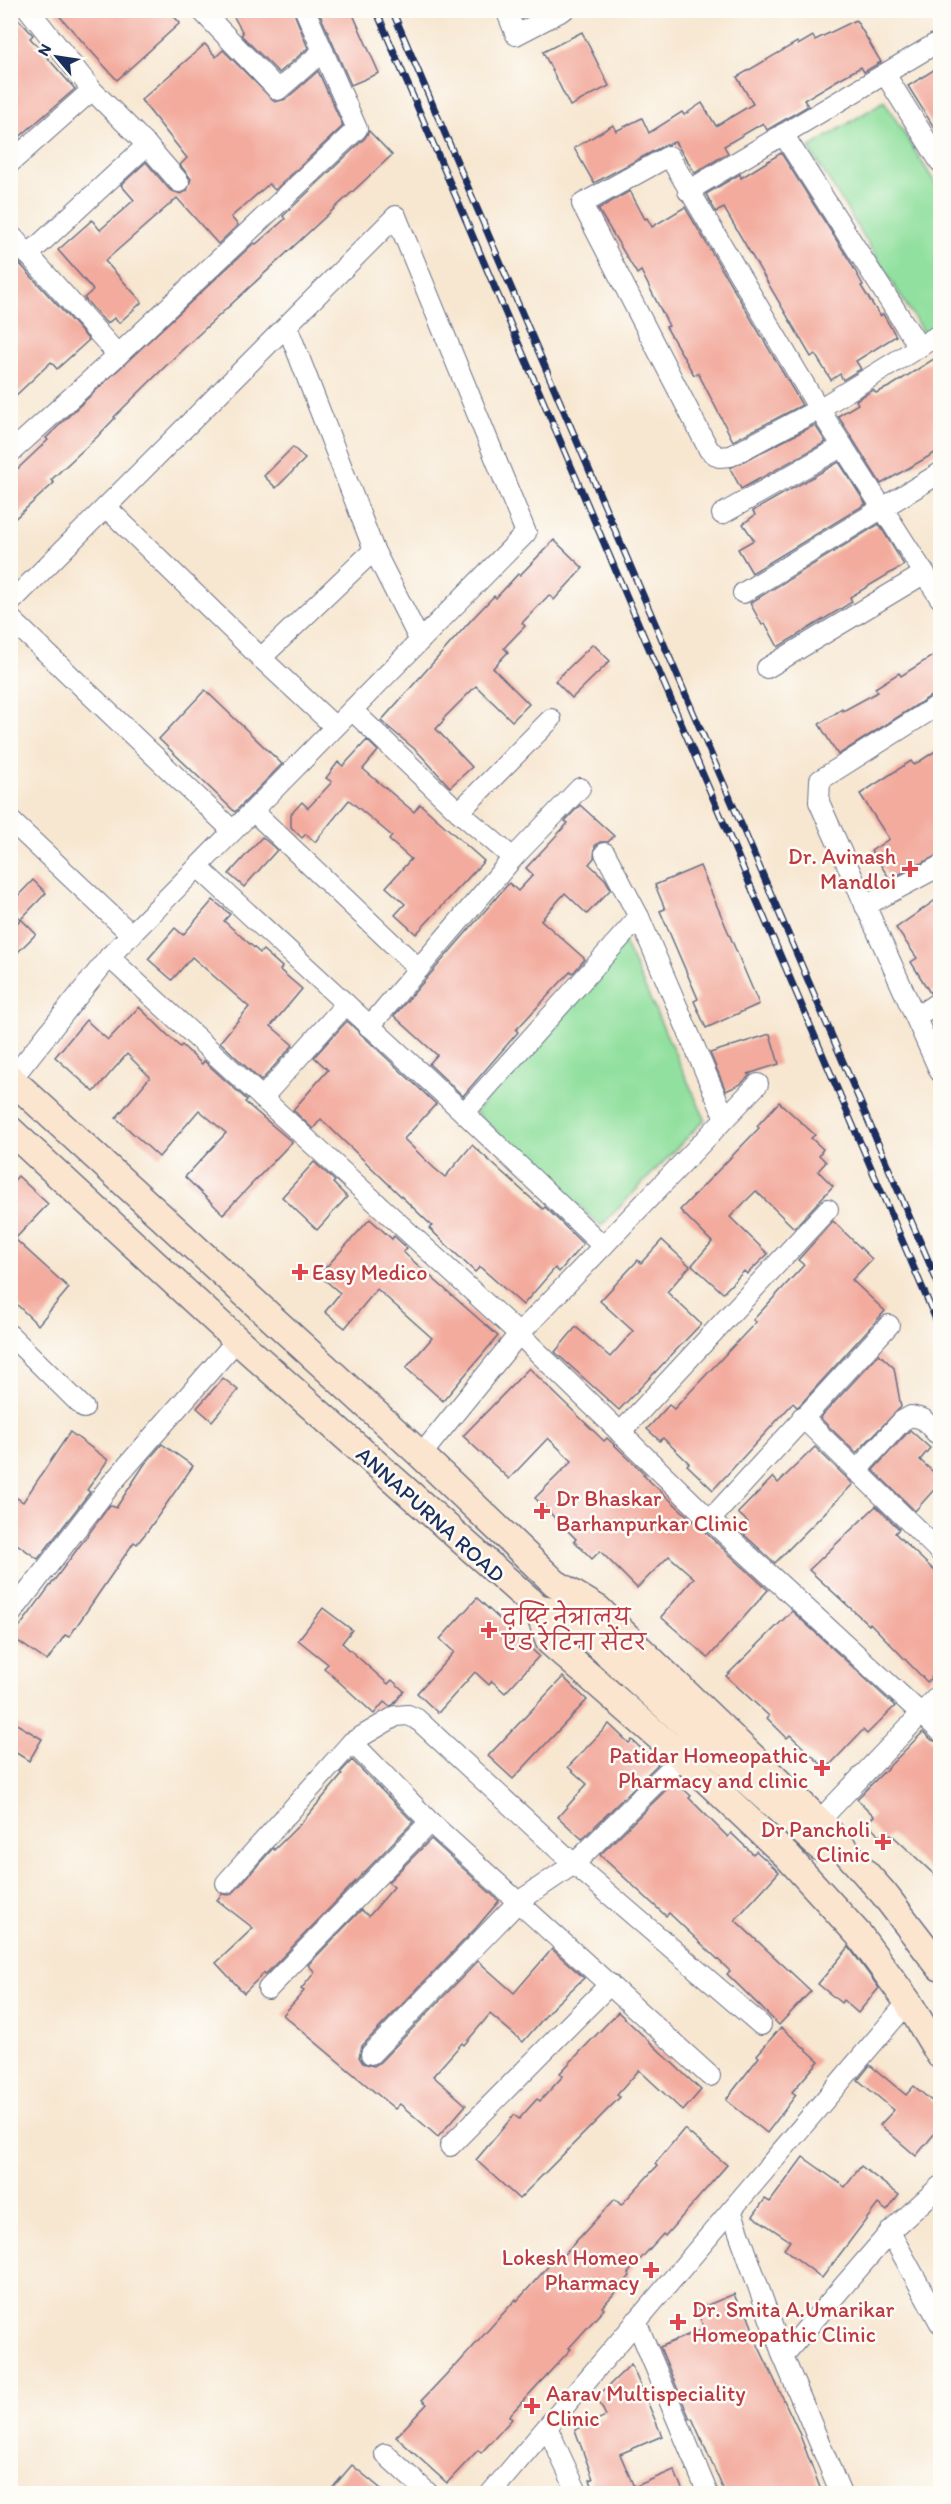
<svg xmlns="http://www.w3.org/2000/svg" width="951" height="2504" font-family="Itim,'Playpen Sans Deva',sans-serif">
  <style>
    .green { fill: #92e09f; stroke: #56887e; stroke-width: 1.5 }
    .building { fill: #f3ab9e }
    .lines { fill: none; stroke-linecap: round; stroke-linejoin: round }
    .street-casing { stroke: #686f86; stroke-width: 22 }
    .secondary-casing { stroke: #686f86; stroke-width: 30 }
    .street { stroke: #fff; stroke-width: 20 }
    .secondary { stroke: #fbe5cf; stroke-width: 27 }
    .rail-casing { stroke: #1b2f5e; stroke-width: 7 }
    .rail { stroke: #fdfcf7; stroke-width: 4.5; stroke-dasharray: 14; stroke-linecap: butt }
    .health-dot { fill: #e0444e; stroke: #fdfcf7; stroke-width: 2 }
    .labels { text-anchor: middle; stroke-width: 5; stroke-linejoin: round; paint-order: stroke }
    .health-label { font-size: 22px; fill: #be3a42; stroke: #fdfcf7; text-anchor: start }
    .street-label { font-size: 22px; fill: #1b2f5e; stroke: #fdfcf7 }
  </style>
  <rect width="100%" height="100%" fill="#fdfcf7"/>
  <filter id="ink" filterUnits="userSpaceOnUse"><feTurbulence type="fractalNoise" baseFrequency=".0167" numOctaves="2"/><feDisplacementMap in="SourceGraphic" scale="12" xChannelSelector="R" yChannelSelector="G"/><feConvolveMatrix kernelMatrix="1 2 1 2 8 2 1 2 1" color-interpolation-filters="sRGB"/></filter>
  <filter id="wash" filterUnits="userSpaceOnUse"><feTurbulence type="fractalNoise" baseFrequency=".008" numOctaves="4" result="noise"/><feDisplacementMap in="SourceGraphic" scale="24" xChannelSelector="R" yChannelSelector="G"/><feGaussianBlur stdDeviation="1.35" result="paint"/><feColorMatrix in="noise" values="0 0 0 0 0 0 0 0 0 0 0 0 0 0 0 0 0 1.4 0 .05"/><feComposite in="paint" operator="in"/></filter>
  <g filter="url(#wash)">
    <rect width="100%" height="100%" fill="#f7e7d1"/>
    <g class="green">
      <path d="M884 101 940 191V328L926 337 809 148Z"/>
      <path d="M624 942 705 1119 601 1226 475 1112Z"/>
    </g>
    <g id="blocks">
      <g class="building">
        <path d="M10 10 33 35 30 38 75 89 10 145Z"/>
        <path d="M54 10H168L180 23 117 80Z"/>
        <path d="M230 10H293L308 48 279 73 241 35 243 33Z"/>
        <path d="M318 10H351L379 73 351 85Z"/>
        <path d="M856 20 881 62 864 72 861 67 841 78 804 100 808 106 767 130 763 123 724 146 728 153 695 173 675 142 663 146 594 183 574 148 613 125 616 131 642 118 649 133 682 112 684 115 702 103 716 126 753 104 737 77 797 42 798 45 813 36 815 40Z"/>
        <path d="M582 32 609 86 570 106 543 52Z"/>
        <path d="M205 44 216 57 223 50 275 102 286 99 318 71 343 126 275 190 269 184 231 217 238 225 218 244 177 198 105 261 142 302 119 323 114 318 107 324 84 298 93 290 58 250 92 220 100 230 134 200 121 185 146 162 170 190 181 194 187 191 191 179 180 165 187 158 141 100Z"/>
        <path d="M940 66V137L908 86Z"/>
        <path d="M369 131 392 155 182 350 114 417 115 418 97 437 51 480 54 483 10 523V476L48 440 46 438 75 410 254 243 256 244 285 219 283 216 365 138Z"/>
        <path d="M781 153 848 258 863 285 861 286 880 316 883 314 896 336 856 361 861 369 843 380 840 374 831 380 815 354 811 357 724 208 716 212 706 194 740 174 741 178Z"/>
        <path d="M630 191 645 219 647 218 652 227 685 207 802 405 733 441 698 373 694 375 666 327 669 326 641 271 637 274 598 209Z"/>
        <path d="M10 253 89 340 57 369 51 362 10 401Z"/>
        <path d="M940 355V450L881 484 838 416 858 404 856 400 873 390 876 393 891 386Z"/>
        <path d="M815 425 826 442 741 489 730 468Z"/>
        <path d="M293 447 305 459 276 488 264 476Z"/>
        <path d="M839 462 866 504 752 573 738 549 754 540 743 524 755 515 753 511Z"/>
        <path d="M879 524 904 565 850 597 852 602 778 647 765 623 762 625 750 603Z"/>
        <path d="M554 540 583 568 554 600 549 595 522 623 525 626 504 648 508 652 493 668 529 704 512 721 476 686 443 719 444 720 436 729 472 767 450 787 417 751 381 721 473 618 494 596 496 598 518 574 520 575Z"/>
        <path d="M593 644 610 661 572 698 555 681Z"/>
        <path d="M940 651V692L934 694 838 755 819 724 842 709 843 711 878 692 875 688 899 673 901 676Z"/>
        <path d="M205 690 282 764 235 812 159 739Z"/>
        <path d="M367 740 378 751 363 769 414 812 420 804 484 861 416 934 395 915 405 904 386 887 411 859 389 840 392 836 349 800 315 842 306 834 302 838 291 827V814L302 802 308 808 332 782 326 778 338 762 343 766Z"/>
        <path d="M940 748V854L890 879 871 851 889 839 860 794 911 761 914 765Z"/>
        <path d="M580 805 614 836 608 842H600L595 846 594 858 589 864 605 879 611 889 587 914 565 893 541 920 585 959 573 973 571 971 516 1030 518 1032 463 1096 429 1064 437 1055 394 1016 509 883 518 891 533 875 526 868 568 823 565 821Z"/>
        <path d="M262 837 277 850 244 887 229 874Z"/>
        <path d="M700 866 759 1004 706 1028 694 1001 698 999 660 911 665 909 655 885Z"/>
        <path d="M33 880 46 893 21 919 10 909V904Z"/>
        <path d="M940 897V989L930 993 911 962 917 958 896 928Z"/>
        <path d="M213 900 230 914 224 921 260 953 263 950 282 967 280 970 302 989 271 1026 293 1045 261 1081 220 1042 249 1007 192 957 172 980 148 959 175 928 183 935Z"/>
        <path d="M21 919 36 934 10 960V930Z"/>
        <path d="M139 1007 180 1047 182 1045 202 1064 204 1061 247 1100 245 1102 292 1142 223 1214 185 1177 226 1133 199 1110 159 1157 116 1118 150 1077 127 1054 94 1092 55 1057 86 1020 108 1040Z"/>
        <path d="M347 1021 436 1104 404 1139 434 1168 445 1177 472 1145 543 1209 545 1207 583 1244 559 1272 555 1268 523 1305 480 1267 475 1272 429 1228 432 1226 321 1119 313 1129 293 1110 328 1070 314 1057Z"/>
        <path d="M770 1034 779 1064 748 1074 750 1075 741 1084 726 1091 710 1053Z"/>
        <path d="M779 1102 815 1135 811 1138 823 1149 819 1155 826 1162 818 1171 833 1186 794 1228 756 1191 730 1217 768 1254 747 1274 744 1271 723 1293 692 1265 712 1242 680 1210 759 1128 757 1126Z"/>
        <path d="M314 1162 335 1181 333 1183 347 1197 317 1230 282 1197Z"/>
        <path d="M18 1176 48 1204 15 1239 69 1288 38 1325 10 1298V1185Z"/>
        <path d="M370 1219 392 1239 394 1236 407 1248 403 1252 498 1336 443 1401 406 1368 432 1338 377 1289 345 1328 325 1312 340 1293 319 1275Z"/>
        <path d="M833 1221 872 1259 852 1280 885 1311 799 1406 797 1407 793 1403 713 1490 687 1465 689 1463 663 1438 660 1441 647 1429 669 1405 674 1409 756 1322 753 1320 804 1265 798 1260Z"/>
        <path d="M662 1240 690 1266 667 1292 701 1324 619 1410 555 1352 576 1327 610 1357 633 1331 600 1301 638 1260 641 1263Z"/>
        <path d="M879 1354 894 1368 901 1407 856 1453 820 1418Z"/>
        <path d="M529 1368 604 1441 607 1438 645 1474 643 1475 768 1590 708 1658 661 1617 694 1578 669 1556 637 1588 600 1551 592 1559 574 1541 576 1539 535 1498 572 1461 548 1438 509 1479 463 1436Z"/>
        <path d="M223 1378 238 1390 212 1421 197 1408Z"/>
        <path d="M910 1430 930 1448 920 1460 940 1478V1483L915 1511 873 1470Z"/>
        <path d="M70 1432 108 1460 87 1490 90 1492 38 1559 10 1539V1508L17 1498 23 1502Z"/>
        <path d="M162 1444 193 1466 149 1529 137 1544 134 1542 69 1637 65 1635 47 1661 12 1637 110 1505 116 1508 144 1465Z"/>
        <path d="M815 1447 853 1484 775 1563 740 1531 748 1522 738 1513 773 1477 778 1483Z"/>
        <path d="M876 1506 899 1529 895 1533 900 1538 940 1576V1668L927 1682 870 1623 869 1625 809 1570Z"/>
        <path d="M477 1598 539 1656 505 1693 492 1681 489 1685 475 1672 438 1713 417 1693 454 1652 440 1639Z"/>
        <path d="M323 1608 352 1630 342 1643 388 1684 392 1680 404 1691 393 1705 389 1706 384 1702 374 1714 324 1668 328 1664 298 1640Z"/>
        <path d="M792 1611 895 1706 867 1734 863 1730 826 1769 790 1735 787 1738 767 1718 769 1716 726 1676Z"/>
        <path d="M563 1677 587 1700 513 1779 488 1756Z"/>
        <path d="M10 1720 42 1739 29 1761 10 1749Z"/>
        <path d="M609 1724 629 1743 632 1740 658 1764 582 1839 558 1817 587 1784 568 1767Z"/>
        <path d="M923 1732 932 1740 940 1743V1880L891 1834 885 1840 867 1823 874 1816 857 1799Z"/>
        <path d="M352 1760 413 1822 265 1975 264 1973 244 1993 216 1963 253 1928 217 1900 222 1894 229 1895 235 1891 273 1848 274 1850 302 1822 342 1775 340 1773Z"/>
        <path d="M675 1781 691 1796 689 1798 728 1837 731 1833 753 1854 756 1851 779 1872 735 1920 811 1991 779 2025 727 1974 730 1971 669 1913 666 1916 600 1855Z"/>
        <path d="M431 1839 499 1901 476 1928 362 2046 359 2057 363 2063 374 2066 380 2062 478 1961 514 1993 552 1949 584 1978 554 2006 523 2042 490 2014 464 2045 462 2043 433 2076 466 2105 438 2137 400 2104 395 2109 283 2015 304 1991 301 1989 315 1972 308 1965 361 1910 369 1916 394 1887 388 1882Z"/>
        <path d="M849 1947 879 1988 858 2013 843 2000 841 2003 818 1984Z"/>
        <path d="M618 2012 701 2090 683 2111 639 2070 617 2095 620 2097 519 2199 476 2160 514 2115 519 2119 537 2099 540 2101 563 2076 560 2073Z"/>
        <path d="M781 2027 819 2061 792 2092 796 2095 767 2133 726 2100 759 2057 757 2055Z"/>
        <path d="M870 2065 906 2095 914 2086 940 2108V2127L916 2156 880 2125 894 2110 858 2080Z"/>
        <path d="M684 2129 727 2165 665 2236 663 2234 628 2273 630 2276 602 2307 604 2309 569 2348 571 2349 509 2416 512 2419 481 2453 478 2450 447 2483 396 2437 427 2404 422 2400 454 2366 455 2367 516 2299 517 2301 552 2262 555 2264 615 2199 621 2205 657 2166 655 2164Z"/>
        <path d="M803 2157 845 2187 861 2166 899 2195 887 2211 878 2204 822 2278 784 2249 790 2241 753 2216 765 2199 770 2202Z"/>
        <path d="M734 2294 741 2311 746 2309 758 2345 798 2430 822 2493H725L692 2418 690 2419 660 2347 702 2329 704 2327 696 2310Z"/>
        <path d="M631 2364 662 2436 620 2454 634 2487 674 2470 684 2493H595L590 2480 593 2479 575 2430 606 2416 597 2397Z"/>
        <path d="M352 2465 386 2493H328Z"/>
      </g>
    </g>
  </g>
  <g filter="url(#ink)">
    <use href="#blocks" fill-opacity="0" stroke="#686f86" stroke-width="1.5"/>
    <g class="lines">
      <g class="street-casing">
        <g id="street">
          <path d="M201 10 278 90 323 51"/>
          <path d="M506 10 516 35 564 10"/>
          <path d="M885 74 940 162"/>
          <path d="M783 134 919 347"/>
          <path d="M147 145 179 182"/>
          <path d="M10 163 92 90"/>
          <path d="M688 191 940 41"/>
          <path d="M10 234 118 355"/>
          <path d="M28 255 147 145 92 90 29 10"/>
          <path d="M287 326 374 550 420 641"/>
          <path d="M940 334 819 409 731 456 719 457 709 450 582 204 669 156 819 409 940 598"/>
          <path d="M10 453 118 355 357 129 305 10"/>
          <path d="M106 507 261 658 335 727"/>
          <path d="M722 514 843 446"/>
          <path d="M743 593 940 473"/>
          <path d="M10 603 396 216 526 533 109 957 10 1081"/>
          <path d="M10 618 233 831"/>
          <path d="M261 658 374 550"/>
          <path d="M767 668 925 573"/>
          <path d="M940 704 820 780 819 802 940 1072"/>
          <path d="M352 710 459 812 513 858"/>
          <path d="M253 811 419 969"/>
          <path d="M459 812 551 719"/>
          <path d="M10 820 132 935"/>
          <path d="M605 853 639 917 725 1118"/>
          <path d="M198 867 464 1113 603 1246"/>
          <path d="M865 906 940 866"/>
          <path d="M109 957 519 1334 710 1520 940 1731"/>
          <path d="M916 1017 940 1001"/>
          <path d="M369 1027 513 858 580 788"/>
          <path d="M262 1098 346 1004"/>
          <path d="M464 1113 639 917"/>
          <path d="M10 1335 84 1408"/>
          <path d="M802 1417 940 1552"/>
          <path d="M620 1433 828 1209"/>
          <path d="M421 1455 519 1334 758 1084"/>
          <path d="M856 1471 902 1421 911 1416 923 1419 936 1433"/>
          <path d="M710 1520 889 1325"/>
          <path d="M10 1615 112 1483 237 1340"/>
          <path d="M352 1742 430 1822 710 2076"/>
          <path d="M819 1821 940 1694"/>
          <path d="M226 1883 352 1742 396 1716 408 1715 417 1719 574 1864 761 2025"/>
          <path d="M268 1989 430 1822"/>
          <path d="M371 2054 518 1902 574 1864 682 1757"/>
          <path d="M450 2146 610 1984"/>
          <path d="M731 2210 783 2356 841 2494"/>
          <path d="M890 2232 940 2323"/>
          <path d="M636 2321 708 2494"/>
          <path d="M783 2356 890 2232 940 2186"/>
          <path d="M547 2427 578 2494"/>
          <path d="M385 2454 429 2494"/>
          <path d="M490 2494 908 2002"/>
        </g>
      </g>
      <g class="secondary-casing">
        <g id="secondary">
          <path d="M10 1078 421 1455 555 1583 598 1609 698 1705 819 1821 884 1894 940 1967"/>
          <path d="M10 1130 237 1340 538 1608 549 1641 682 1757 787 1856 859 1935 908 2002 940 2055"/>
          <path d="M538 1608 562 1612 820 1847"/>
        </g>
      </g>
      <use href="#street" class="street"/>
      <use href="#secondary" class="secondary"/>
      <g class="rail-casing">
        <g id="rail">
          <path d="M376 10 940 1329"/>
          <path d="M392 10 940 1288"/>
        </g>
      </g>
      <use href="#rail" class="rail"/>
    </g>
  </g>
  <g class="health-dot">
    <path d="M907 860h6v6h6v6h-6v6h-6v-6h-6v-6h6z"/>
    <path d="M297 1263h6v6h6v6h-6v6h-6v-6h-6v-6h6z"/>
    <path d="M539 1502h6v6h6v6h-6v6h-6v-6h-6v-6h6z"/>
    <path d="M486 1621h6v6h6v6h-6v6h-6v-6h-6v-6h6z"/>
    <path d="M819 1759h6v6h6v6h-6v6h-6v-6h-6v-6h6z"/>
    <path d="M880 1833h6v6h6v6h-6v6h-6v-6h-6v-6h6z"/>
    <path d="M648 2261h6v6h6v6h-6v6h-6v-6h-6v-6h6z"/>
    <path d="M675 2313h6v6h6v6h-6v6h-6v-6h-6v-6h6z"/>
    <path d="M529 2397h6v6h6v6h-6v6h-6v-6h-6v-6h6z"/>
  </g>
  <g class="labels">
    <g class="health-label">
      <text x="896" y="864" text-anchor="end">Dr. Avinash<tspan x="896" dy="25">Mandloi</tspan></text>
      <text x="312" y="1280">Easy Medico</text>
      <text x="556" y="1506">Dr Bhaskar<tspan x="556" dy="25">Barhanpurkar Clinic</tspan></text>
      <text x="502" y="1625">दृष्टि नेत्रालय<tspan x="502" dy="25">एंड रेटिना सेंटर</tspan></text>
      <text x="808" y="1763" text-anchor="end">Patidar Homeopathic<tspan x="808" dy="25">Pharmacy and clinic</tspan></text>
      <text x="870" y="1837" text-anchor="end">Dr Pancholi<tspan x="870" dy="25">Clinic</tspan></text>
      <text x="639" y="2265" text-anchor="end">Lokesh Homeo<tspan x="639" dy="25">Pharmacy</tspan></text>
      <text x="692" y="2317">Dr. Smita A.Umarikar<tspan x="692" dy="25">Homeopathic Clinic</tspan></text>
      <text x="546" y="2401">Aarav Multispeciality<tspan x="546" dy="25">Clinic</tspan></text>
    </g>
    <g class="street-label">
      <text transform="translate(431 1514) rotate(42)" y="8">ANNAPURNA ROAD</text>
    </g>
  </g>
  <rect width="951" height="2504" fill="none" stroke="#fdfcf7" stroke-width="36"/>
  <g transform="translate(57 57) rotate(299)" stroke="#fdfcf7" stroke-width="4.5" paint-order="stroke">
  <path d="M0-4.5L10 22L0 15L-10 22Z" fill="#1b2f5e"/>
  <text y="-9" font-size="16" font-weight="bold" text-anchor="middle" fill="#1b2f5e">N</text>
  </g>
</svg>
